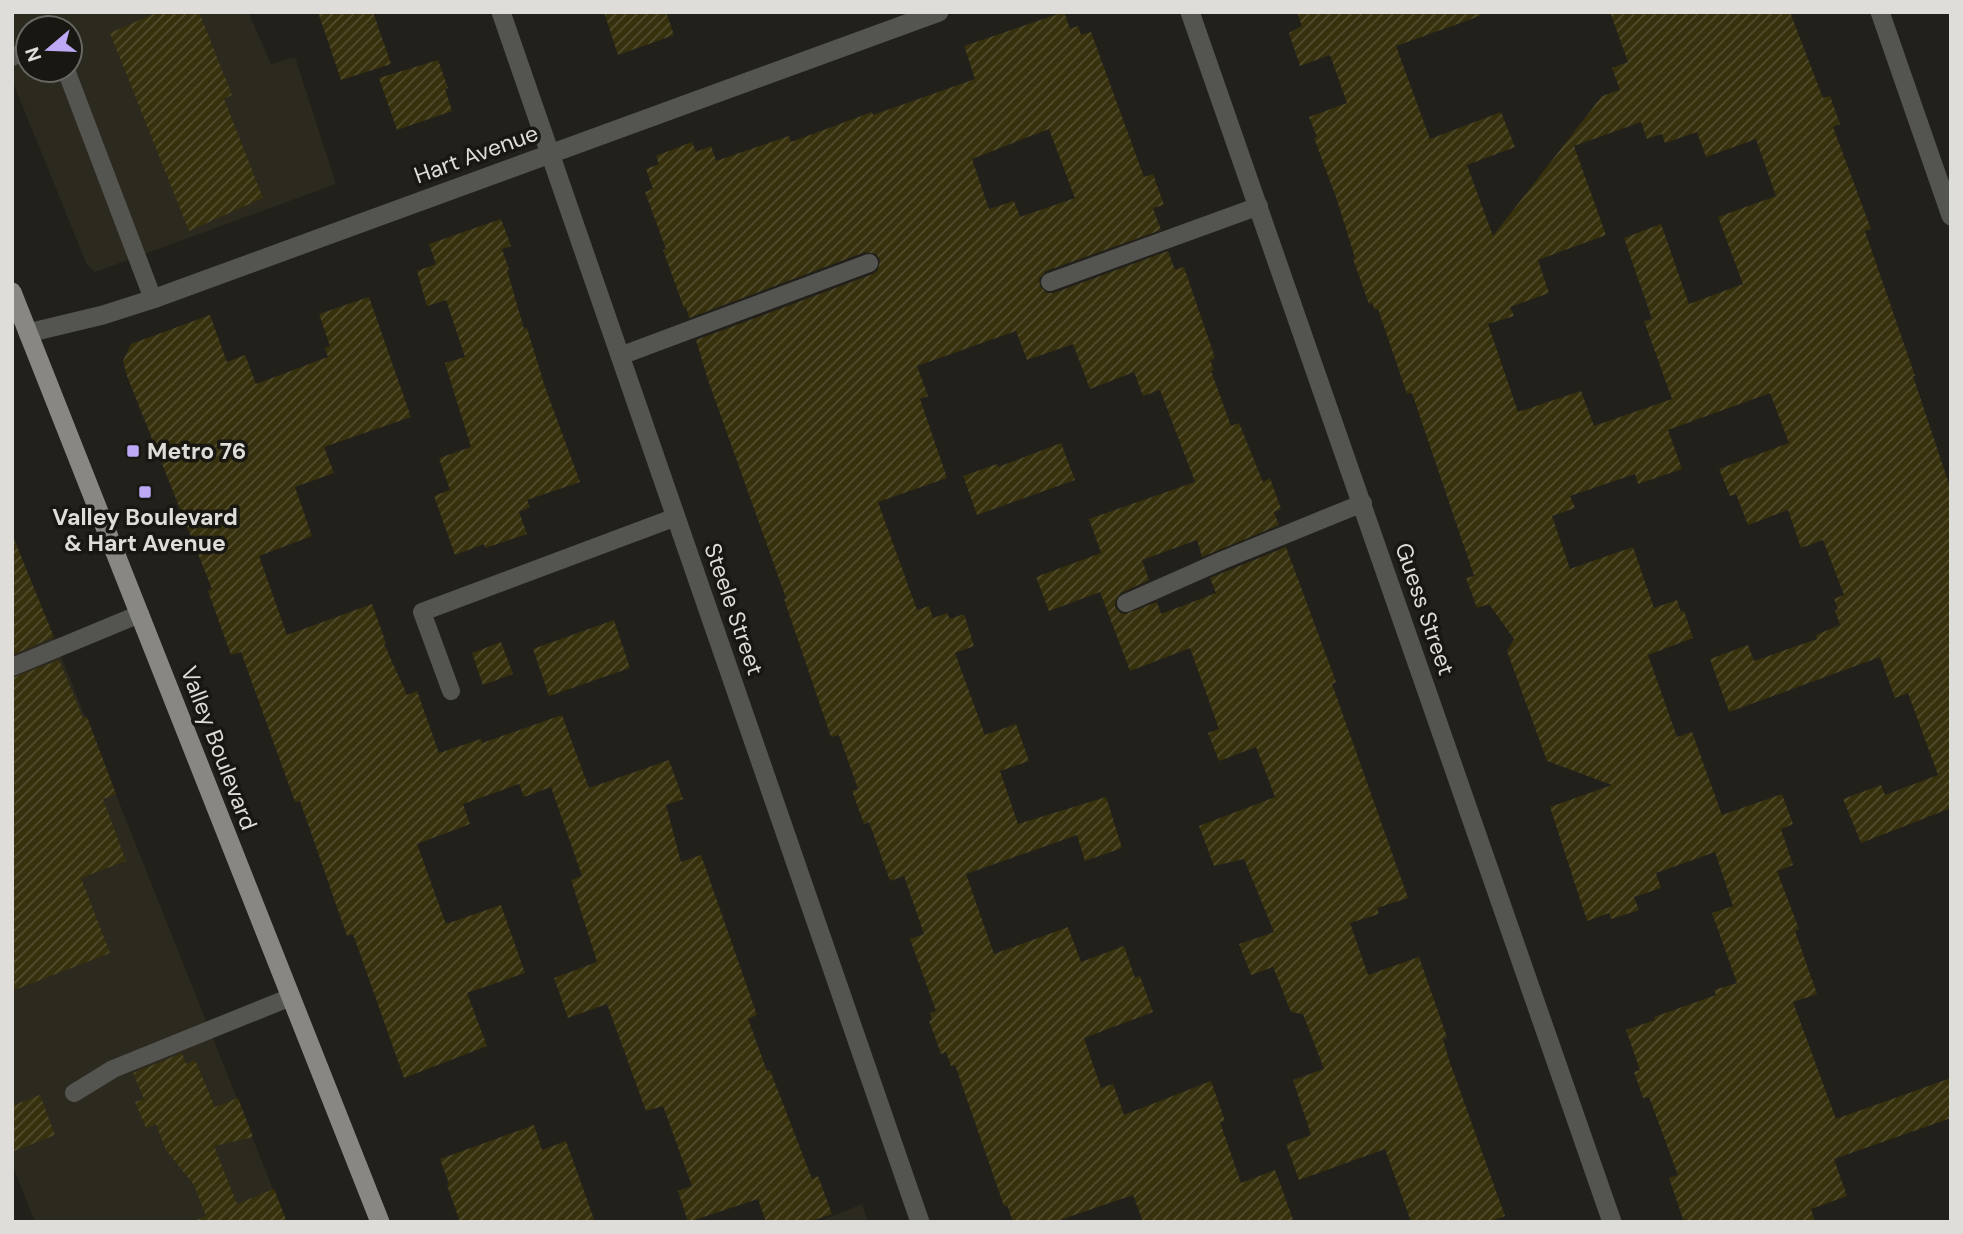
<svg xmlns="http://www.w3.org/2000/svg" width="1963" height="1234" font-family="'DM Sans',sans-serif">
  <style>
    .built { fill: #2c291e; fill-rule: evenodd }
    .building { fill: url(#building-hatch); fill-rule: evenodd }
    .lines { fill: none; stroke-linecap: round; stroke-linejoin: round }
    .service { stroke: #545451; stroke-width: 18 }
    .minor { stroke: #545451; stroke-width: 19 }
    .primary { stroke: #888782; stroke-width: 19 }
    .poi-dot { fill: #bda9f5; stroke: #181712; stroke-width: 2.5 }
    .labels { text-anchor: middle; stroke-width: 7; stroke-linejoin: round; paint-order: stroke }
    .street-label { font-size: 23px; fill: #deddda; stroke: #181712 }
    .poi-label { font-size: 23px; font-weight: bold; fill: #deddda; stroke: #181712; text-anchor: start }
  </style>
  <defs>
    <pattern id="building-hatch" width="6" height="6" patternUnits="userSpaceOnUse" patternTransform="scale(1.75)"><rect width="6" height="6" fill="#36300d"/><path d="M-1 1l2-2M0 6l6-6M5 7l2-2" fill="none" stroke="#534e30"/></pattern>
  </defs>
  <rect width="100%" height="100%" fill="#21201b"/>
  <g class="built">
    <path d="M12 12H248L271 64 295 57 336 184 95 272 87 265 12 80ZM28 28H70V70H28Z"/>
    <path d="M12 533 286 1222H35L12 1164Z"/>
    <path d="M862 1204 868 1222H818Z"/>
  </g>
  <g class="building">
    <path d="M158 12H199L232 95 224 99 263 198 189 231 110 33Z"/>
    <path d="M318 12H373L391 64 341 80Z"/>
    <path d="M604 12H666L674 35 618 55Z"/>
    <path d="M1064 12 1070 29 1078 26 1081 35 1091 32 1144 177 1153 174 1164 205 1153 208 1161 230 1046 271 1039 279 1040 286 1047 293H1054L1168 251 1175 270 1184 267 1215 358 1210 360 1214 370 1211 371 1231 426 1239 423 1263 482 1270 478 1281 509 1274 512 1279 525 1202 557 1197 540 1142 560 1149 580 1121 593 1115 601V607L1120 613 1125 614 1157 602 1161 614 1216 593 1210 578 1286 547 1336 682 1332 684 1408 898 1377 908 1379 914 1350 923 1368 975 1419 957 1447 1037 1443 1039 1449 1060 1505 1216 1488 1222H1411L1385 1149 1299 1180 1286 1144 1311 1135 1293 1080 1324 1069 1303 1014 1291 1012 1273 967 1251 975 1239 944 1274 932 1244 859 1214 866 1199 826 1275 797 1256 747 1219 761 1208 733 1219 729 1190 648 1130 671 1100 592 1049 611 1036 577 1101 553 1089 519 1195 482 1160 390 1143 396 1134 372 1090 389 1073 344 1027 360 1016 331 917 366 928 396 920 399 947 478 878 502 917 610 929 606 933 618 947 613 950 619 964 614 974 646 955 653 985 735 1016 724 1029 761 1000 771 1018 824 1106 797 1122 848 1085 861 1077 835 966 874 994 954 1068 927 1081 962 1124 946 1135 978 1140 976 1153 1012 1084 1038 1101 1088 1113 1084 1124 1115 1211 1081 1225 1121 1220 1122 1241 1183 1275 1170 1294 1222H1143L1133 1195 1054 1222H1013L1007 1205 1004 1206 955 1065 951 1066 946 1052 941 1054 935 1037 929 1021 932 1020 930 1013 936 1011 910 939 924 934 904 876 890 881 869 822 864 824 852 791 858 789 839 735 831 737 784 599 786 598 708 380 696 340 873 274 878 270 880 260 876 254 865 252 689 318 686 307 684 308 663 250 666 249 645 192 653 189 646 169 659 164 656 156 692 142 696 152 711 146 716 161 789 136 791 142 872 112 873 115 975 79 964 46ZM1049 129 1075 198 1020 217 1014 201 989 209 972 159Z"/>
    <path d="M1297 12H1480V16L1396 46 1430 139 1501 112 1515 147 1467 165 1493 236 1602 96 1620 90 1612 68 1628 62 1610 12H1790L1823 98 1830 96 1840 124 1833 127 1871 229 1865 231 1915 376H1913L1951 490V808L1861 843 1843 799 1881 785 1885 795 1938 775 1908 693 1895 698 1880 657 1729 712 1710 659 1748 645 1754 661 1817 639 1816 635 1840 625 1835 611 1838 609 1834 599 1844 595 1823 540 1801 548 1788 510 1748 525 1736 494 1730 496 1719 469 1789 443 1770 393 1668 430 1682 469 1638 484 1635 474 1570 496 1575 508 1552 516 1570 569 1633 547 1654 608 1677 600 1681 612 1684 611 1693 638 1648 655 1677 737 1692 732 1722 815 1782 794 1793 824 1781 829 1793 865 1777 871 1799 929 1795 931 1817 994 1793 1002 1836 1119 1951 1078V1118L1834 1159 1847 1196 1811 1209 1815 1222H1684L1669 1178 1678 1175 1649 1097 1643 1098 1634 1072 1640 1070 1626 1030 1655 1020 1654 1017 1716 995 1714 990 1737 983 1712 913 1733 906 1715 852 1656 873 1661 888 1634 897 1639 910 1611 919 1609 913 1587 921 1550 807 1612 785 1547 761 1507 651 1514 639 1489 604 1477 608 1466 578 1474 576 1412 393 1407 394 1378 309 1375 310 1372 303 1369 304 1353 259 1355 258 1337 200 1314 138 1317 137 1309 117 1347 103 1330 55 1300 66 1289 33 1302 26ZM1641 122 1647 139 1662 134 1665 143 1697 132 1706 157 1756 139 1776 196 1718 217 1743 284 1689 304 1661 224 1624 238 1652 319 1644 321 1672 399 1594 426 1581 391 1518 412 1488 324 1514 316 1510 307 1549 293 1538 260 1606 235 1574 146Z"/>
    <path d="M438 60 448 88 445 89 452 111 397 130 379 78Z"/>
    <path d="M501 219 511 246 502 249 509 269 507 270 524 329 527 328 545 387 580 482 527 500 530 507 519 512 527 534 485 548 484 544 455 555 434 496 450 490 439 458 471 447 445 363 465 357 446 300 427 306 417 271 436 264 429 244Z"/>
    <path d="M369 297 411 417 324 447 334 473 295 487 312 536 259 556 287 635 372 604 386 643 384 644 407 695 417 691 439 753 481 739 482 743 562 715 589 788 669 760 683 799 666 805 681 862 701 855 757 1015 748 1019 767 1071 770 1070 812 1179 818 1176 832 1214 809 1222H766L758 1199 688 1222 678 1191 692 1186 663 1106 646 1111 607 1004 568 1018 554 978 597 962 571 880 582 876 551 787 524 797 519 784 463 804 470 824 417 844 446 924 501 905 525 973 467 993 487 1046 404 1078 353 934 347 936 300 801 295 802 241 652 231 655 208 591 212 589 127 376 123 361 131 344 210 315 227 362 245 355 256 384 328 357 325 348 330 346 319 314Z"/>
    <path d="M1061 443 1075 480 977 515 963 476 997 464 998 467Z"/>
    <path d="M13 537 54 637 12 655V538Z"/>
    <path d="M614 620 630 668 549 696 533 649Z"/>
    <path d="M501 642 513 674 483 685 472 653Z"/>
    <path d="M59 660 83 718 87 717 116 794 103 799 126 861 81 878 110 953 12 991V678Z"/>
    <path d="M182 1053 186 1064 195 1060 215 1107 238 1098 253 1137 214 1146 237 1204 274 1189 287 1222H196V1220L206 1216 194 1185 166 1150 156 1124 146 1128 135 1102 144 1099 133 1073Z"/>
    <path d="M40 1095 55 1135 12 1152V1106Z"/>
    <path d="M534 1125 542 1150 566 1141 595 1222H460L447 1185 449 1184 440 1159Z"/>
  </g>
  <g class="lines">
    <g class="service">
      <path d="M12 57 28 50"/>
      <path d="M66 70 153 299"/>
      <path d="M1050 282 1259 206"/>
      <path d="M620 356 869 263"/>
      <path d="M1126 603 1223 560 1363 503"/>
      <path d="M12 667 140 614"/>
      <path d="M451 691 422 612 676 517"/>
      <path d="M74 1093 113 1069 291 997"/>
    </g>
    <g class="minor">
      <path d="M501 12 920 1222"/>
      <path d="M1190 12 1612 1222"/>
      <path d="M1880 12 1951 216"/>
      <path d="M28 333 103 315 153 299 939 12"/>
    </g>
    <path class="primary" d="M12 292 380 1222"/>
  </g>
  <g class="poi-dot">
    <rect x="126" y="444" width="14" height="14" rx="3.5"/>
    <rect x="138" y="485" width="14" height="14" rx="3.5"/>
  </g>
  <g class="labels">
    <g class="street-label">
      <text transform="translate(476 154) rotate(-20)" y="8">Hart Avenue</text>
      <text transform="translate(734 609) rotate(71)" y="8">Steele Street</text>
      <text transform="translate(1425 609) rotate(71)" y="8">Guess Street</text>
      <text transform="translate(219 748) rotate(69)" y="8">Valley Boulevard</text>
    </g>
    <g class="poi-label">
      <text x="147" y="459">Metro 76</text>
      <text x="145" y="525" text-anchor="middle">Valley Boulevard<tspan x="145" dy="26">&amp; Hart Avenue</tspan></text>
    </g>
  </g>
  <rect width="1963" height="1234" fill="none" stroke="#deddda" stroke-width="28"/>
  <g transform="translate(49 49) rotate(251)"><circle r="33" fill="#181712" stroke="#676662" stroke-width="2"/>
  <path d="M0-5L12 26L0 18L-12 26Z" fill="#bda9f5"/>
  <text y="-10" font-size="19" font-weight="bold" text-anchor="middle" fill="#deddda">N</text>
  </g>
</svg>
